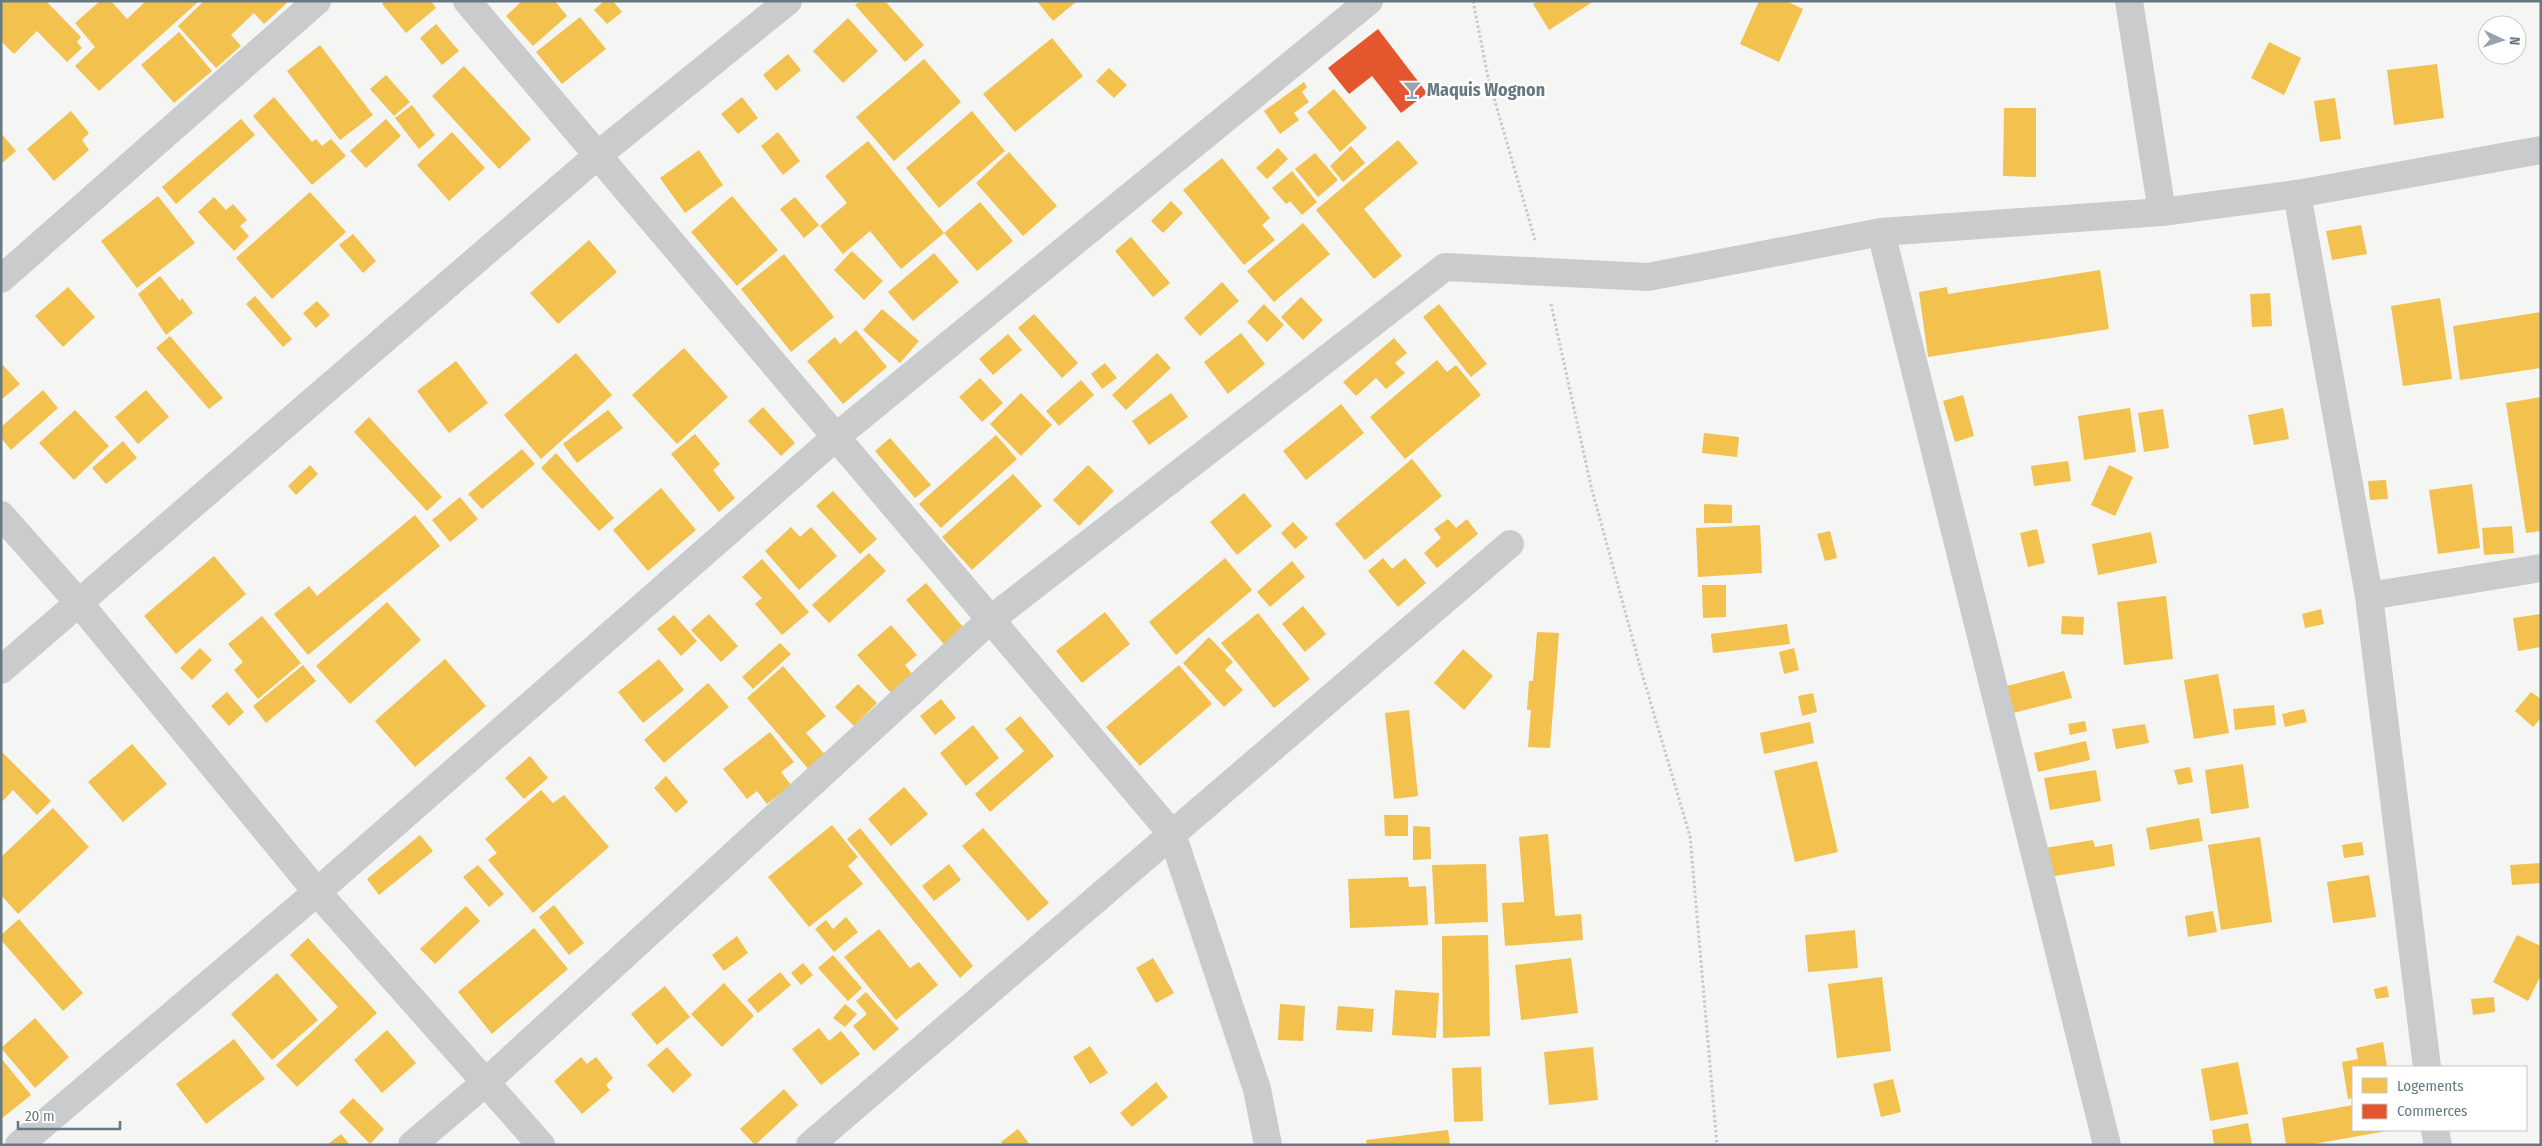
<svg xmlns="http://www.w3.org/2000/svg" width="2542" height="1146" font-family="'Fira Sans Condensed',sans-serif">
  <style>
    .homes { fill: #f2c14e }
    .shops { fill: #e4572e }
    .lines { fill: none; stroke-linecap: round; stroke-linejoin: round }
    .path { stroke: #c7c8c9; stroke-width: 3; stroke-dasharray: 2.5 2.5; stroke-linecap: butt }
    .minor { stroke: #cacbcc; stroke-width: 28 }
    .labels { text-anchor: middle; stroke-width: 5; stroke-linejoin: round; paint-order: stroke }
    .poi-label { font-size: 18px; font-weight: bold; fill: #667983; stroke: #fff; text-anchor: start }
  </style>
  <rect width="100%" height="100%" fill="#f5f5f4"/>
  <g class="homes">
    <path d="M1 1H46L81 37 77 42 82 48 67 62 37 31 14 54 1 41Z"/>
    <path d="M100 1H111L127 19 146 1H199L99 91 75 66 95 47 75 23Z"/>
    <path d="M204 1H285L287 3 264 24 254 13 231 35 241 46 216 68 178 26Z"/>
    <path d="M385 1H431L436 8 406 33 382 4Z"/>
    <path d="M522 1H555L567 16 533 46 506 16Z"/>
    <path d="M604 1H613L622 12 607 24 594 10Z"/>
    <path d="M860 1H885L924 45 905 62 855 5Z"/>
    <path d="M1037 1H1077L1053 21Z"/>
    <path d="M1538 1H1594L1549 30 1533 4Z"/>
    <path d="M1759 1H1786L1803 9 1779 62 1740 44Z"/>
    <path d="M580 17 606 49 562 84 536 52Z"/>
    <path d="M848 18 878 51 843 83 813 51Z"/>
    <path d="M436 24 459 51 442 65 420 38Z"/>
    <path d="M179 32 212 71 174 103 141 65Z"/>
    <path d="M1052 38 1083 76 1015 132 983 94Z"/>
    <path d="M2269 42 2301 58 2284 95 2251 78Z"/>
    <path d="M320 45 373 115 340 140 287 71Z"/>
    <path d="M788 54 801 70 776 91 763 75Z"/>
    <path d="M924 59 961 102 894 161 856 117Z"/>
    <path d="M2437 64 2444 118 2394 125 2387 70Z"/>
    <path d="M464 66 531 139 499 169 432 96Z"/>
    <path d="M1109 68 1127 85 1114 98 1096 81Z"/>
    <path d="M386 75 410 102 394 116 370 89Z"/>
    <path d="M1304 82 1307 87 1302 92 1309 102 1294 113 1299 120 1280 134 1264 111Z"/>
    <path d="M1334 89 1367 128 1340 152 1307 112Z"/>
    <path d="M274 97 312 142 316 139 322 146 331 139 346 156 312 185 253 116Z"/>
    <path d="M742 97 758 118 738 134 721 114Z"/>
    <path d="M2335 98 2341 139 2320 142 2314 101Z"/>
    <path d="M412 105 435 135 419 149 395 118Z"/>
    <path d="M2004 108H2036V177L2003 176Z"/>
    <path d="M71 111 89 133 82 140 89 150 54 181 27 149Z"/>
    <path d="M972 111 1005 151 939 208 906 168Z"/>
    <path d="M241 119 255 135 176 204 162 187Z"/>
    <path d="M386 119 401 136 366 168 350 151Z"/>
    <path d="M452 132 485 168 449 201 417 165Z"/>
    <path d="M778 132 800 161 783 175 761 146Z"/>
    <path d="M1 133 16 151 1 164Z"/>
    <path d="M1398 140 1418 163 1364 209 1402 256 1374 279 1316 210Z"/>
    <path d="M868 141 944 233 901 269 870 231 843 254 820 226 847 203 825 176Z"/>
    <path d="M1351 146 1365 163 1343 182 1330 166Z"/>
    <path d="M1278 148 1288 159 1267 179 1256 168Z"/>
    <path d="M699 150 723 185 685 213 660 178Z"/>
    <path d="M1009 152 1057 206 1023 236 976 183Z"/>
    <path d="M1315 153 1338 180 1318 197 1295 169Z"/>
    <path d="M1222 158 1270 218 1262 225 1275 240 1244 265 1183 190Z"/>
    <path d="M1292 171 1317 202 1302 215 1290 201 1286 204 1272 188Z"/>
    <path d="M310 192 346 232 272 299 236 258Z"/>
    <path d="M158 196 195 243 137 288 101 241Z"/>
    <path d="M732 196 778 250 737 286 691 232Z"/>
    <path d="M214 197 226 210 233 204 247 220 240 226 249 236 234 251 198 212Z"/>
    <path d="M795 197 819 225 804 238 780 209Z"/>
    <path d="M1171 201 1183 213 1163 233 1151 221Z"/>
    <path d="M980 202 1013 241 977 271 944 233Z"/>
    <path d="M1303 223 1330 254 1274 302 1247 271Z"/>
    <path d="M2361 225 2367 254 2332 260 2326 231Z"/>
    <path d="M353 234 376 261 363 273 339 245Z"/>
    <path d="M1131 237 1170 283 1153 297 1115 251Z"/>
    <path d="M589 240 617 272 558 324 530 293Z"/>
    <path d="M852 251 883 281 864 300 834 270Z"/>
    <path d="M934 253 959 282 913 321 888 292Z"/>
    <path d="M784 254 834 317 791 352 741 289Z"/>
    <path d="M2100 270 2109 329 1928 357 1919 292 1947 287 1948 294Z"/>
    <path d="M160 276 180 301 182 298 193 313 166 335 138 294Z"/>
    <path d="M1222 282 1239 301 1200 336 1184 318Z"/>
    <path d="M68 287 95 317 63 347 35 316Z"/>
    <path d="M2270 293 2272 326 2252 327 2250 294Z"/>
    <path d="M255 296 292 339 283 347 246 304Z"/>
    <path d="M1301 297 1323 320 1303 340 1281 317Z"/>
    <path d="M2440 298 2452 379 2403 386 2391 306Z"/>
    <path d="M317 301 330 315 316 328 303 313Z"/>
    <path d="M1264 304 1284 325 1267 342 1247 322Z"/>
    <path d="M1439 304 1487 364 1471 377 1423 317Z"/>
    <path d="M882 309 919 341 900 363 863 330Z"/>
    <path d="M2541 312V368L2460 380 2453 326Z"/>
    <path d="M1034 314 1078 363 1062 378 1018 328Z"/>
    <path d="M856 330 887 367 843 404 807 361 835 337 840 344Z"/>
    <path d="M1241 333 1265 364 1228 394 1204 362Z"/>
    <path d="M1008 334 1022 350 993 375 979 359Z"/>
    <path d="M170 336 223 398 209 409 156 348Z"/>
    <path d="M1394 338 1407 353 1395 363 1405 373 1386 389 1376 378 1356 396 1343 382Z"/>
    <path d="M684 348 728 397 677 444 632 395Z"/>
    <path d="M576 353 612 395 541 459 504 415Z"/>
    <path d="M1157 353 1171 368 1126 410 1112 395Z"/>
    <path d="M1437 360 1447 372 1456 365 1481 395 1405 459 1370 417Z"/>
    <path d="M456 361 488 403 449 433 417 391Z"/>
    <path d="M1 363 20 384 1 400Z"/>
    <path d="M1105 363 1117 378 1102 389 1091 374Z"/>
    <path d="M980 378 1003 403 982 422 959 397Z"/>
    <path d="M1081 380 1094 395 1059 426 1046 411Z"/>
    <path d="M43 390 58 408 11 450 1 438V427Z"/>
    <path d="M146 390 169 417 138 444 115 417Z"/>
    <path d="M1021 393 1052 425 1021 456 990 424Z"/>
    <path d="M1171 393 1188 417 1149 445 1132 421Z"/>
    <path d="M1963 395 1974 436 1955 442 1943 401Z"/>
    <path d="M2541 397V531L2526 533 2506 403Z"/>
    <path d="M1341 404 1364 433 1306 480 1283 451Z"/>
    <path d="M763 407 795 443 781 456 748 421Z"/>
    <path d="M2130 408 2136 452 2084 460 2078 416Z"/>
    <path d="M2283 408 2289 439 2254 445 2248 415Z"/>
    <path d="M2163 409 2169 448 2144 452 2138 413Z"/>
    <path d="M75 410 109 446 74 480 39 443Z"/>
    <path d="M608 410 623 428 577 463 563 444Z"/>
    <path d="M369 417 442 497 427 511 354 432Z"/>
    <path d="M1704 433 1739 437 1737 457 1702 453Z"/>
    <path d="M695 434 720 464 713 470 735 498 719 512 671 454Z"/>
    <path d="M996 435 1017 459 941 528 919 504Z"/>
    <path d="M890 438 931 485 915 498 875 451Z"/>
    <path d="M123 441 137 458 106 484 92 468Z"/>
    <path d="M522 449 535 464 482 509 468 494Z"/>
    <path d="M556 453 614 518 599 531 541 468Z"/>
    <path d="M1412 459 1442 496 1365 560 1335 524Z"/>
    <path d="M2068 461 2071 481 2034 486 2031 466Z"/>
    <path d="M310 465 318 474 296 495 288 486Z"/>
    <path d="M1088 465 1114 491 1079 526 1053 500Z"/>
    <path d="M2109 465 2133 477 2115 516 2091 505Z"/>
    <path d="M1013 474 1042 506 972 570 942 537Z"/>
    <path d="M2386 480 2388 499 2370 500 2368 481Z"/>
    <path d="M2472 484 2480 548 2438 554 2429 490Z"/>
    <path d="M661 488 696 530 648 571 613 530Z"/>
    <path d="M833 491 877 539 860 554 816 506Z"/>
    <path d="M1244 493 1272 526 1237 555 1210 522Z"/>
    <path d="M460 497 478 519 450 542 432 520Z"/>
    <path d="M1704 504 1732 505V523H1704Z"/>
    <path d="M415 515 440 546 308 655 274 614 309 586 317 596Z"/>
    <path d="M1448 519 1456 528 1467 519 1478 534 1437 568 1424 553 1441 538 1434 529Z"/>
    <path d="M1293 522 1308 538 1295 549 1281 533Z"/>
    <path d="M1760 525 1762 573 1698 577 1696 528Z"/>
    <path d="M2512 526 2514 553 2484 555 2482 528Z"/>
    <path d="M791 527 800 537 811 527 837 556 799 590 765 551Z"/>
    <path d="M2037 529 2045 563 2028 567 2020 533Z"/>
    <path d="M1830 531 1837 558 1825 561 1817 534Z"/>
    <path d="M2151 532 2157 563 2098 575 2092 544Z"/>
    <path d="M869 553 886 571 829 623 812 605Z"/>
    <path d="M214 556 246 594 176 654 144 616Z"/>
    <path d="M1225 558 1252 590 1176 655 1149 622Z"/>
    <path d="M1383 558 1392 569 1405 558 1426 583 1398 607 1368 571Z"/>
    <path d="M762 559 809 612 782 635 755 604 762 598 742 577Z"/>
    <path d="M1292 561 1305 577 1270 607 1257 592Z"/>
    <path d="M926 583 968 633 949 650 906 600Z"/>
    <path d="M1702 585H1726V617L1703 618Z"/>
    <path d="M2166 596 2173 659 2124 665 2117 602Z"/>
    <path d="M387 602 421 640 350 704 316 666Z"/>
    <path d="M1303 606 1326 634 1305 652 1282 624Z"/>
    <path d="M2321 609 2324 624 2305 628 2302 614Z"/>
    <path d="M1105 612 1130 644 1082 683 1056 651Z"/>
    <path d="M1258 613 1310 679 1274 708 1221 643Z"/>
    <path d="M709 614 738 646 721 662 691 630Z"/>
    <path d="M2541 614V647L2518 651 2513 618Z"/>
    <path d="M674 615 697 641 681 656 657 629Z"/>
    <path d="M262 616 301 663 258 699 234 670 243 662 228 644Z"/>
    <path d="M2062 616 2084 617 2083 635 2061 634Z"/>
    <path d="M1787 624 1790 644 1713 653 1711 634Z"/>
    <path d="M891 625 917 655 905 665 912 674 891 693 857 655Z"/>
    <path d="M1537 632 1559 633 1550 748 1528 747 1531 710H1527L1529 681H1533Z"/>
    <path d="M1209 637 1233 662 1225 670 1243 690 1224 707 1183 663Z"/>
    <path d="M780 643 791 654 753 689 742 677Z"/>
    <path d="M200 648 212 660 192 680 180 668Z"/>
    <path d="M1794 648 1799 670 1784 674 1779 652Z"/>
    <path d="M1463 649 1493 676 1464 710 1434 683Z"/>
    <path d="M445 659 486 706 415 767 375 721Z"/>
    <path d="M659 659 684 690 643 723 618 692Z"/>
    <path d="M303 665 316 681 266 723 253 706Z"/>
    <path d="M1179 665 1212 704 1140 766 1106 727Z"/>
    <path d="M783 666 826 716 806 733 827 757 811 772 747 698Z"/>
    <path d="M2064 671 2072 698 2013 713 2007 686Z"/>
    <path d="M2218 674 2229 733 2194 739 2184 680Z"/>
    <path d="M708 683 729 707 664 763 644 740Z"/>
    <path d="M858 684 877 703 854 726 835 707Z"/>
    <path d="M227 692 244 712 229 726 211 706Z"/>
    <path d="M2531 692 2541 699V718L2533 727 2515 711Z"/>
    <path d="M1813 693 1817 712 1802 716 1798 696Z"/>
    <path d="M941 699 956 718 935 735 920 716Z"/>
    <path d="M2274 705 2276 725 2235 730 2233 709Z"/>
    <path d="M2304 709 2307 722 2285 727 2282 714Z"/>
    <path d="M1409 710 1418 796 1394 799 1385 713Z"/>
    <path d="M1020 716 1054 756 990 812 975 794 1024 751 1005 729Z"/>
    <path d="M2085 721 2087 731 2070 735 2068 724Z"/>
    <path d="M1810 722 1814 743 1764 754 1760 733Z"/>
    <path d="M2145 724 2149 743 2116 749 2112 729Z"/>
    <path d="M973 725 999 758 966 786 940 753Z"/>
    <path d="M770 732 794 762 781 772 791 785 767 804 757 791 747 799 723 769Z"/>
    <path d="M2086 741 2090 760 2038 772 2034 753Z"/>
    <path d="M132 744 167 784 123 822 88 782Z"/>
    <path d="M1 751 51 801 37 815 13 790 1 803Z"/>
    <path d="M530 756 548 778 524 799 505 778Z"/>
    <path d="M1817 761 1838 852 1795 862 1774 771Z"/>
    <path d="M2243 764 2249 808 2211 814 2205 770Z"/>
    <path d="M2190 767 2193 782 2178 785 2174 770Z"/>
    <path d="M2096 770 2101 801 2050 810 2044 778Z"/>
    <path d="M666 776 688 802 676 813 654 788Z"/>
    <path d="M904 787 928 814 891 846 868 819Z"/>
    <path d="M541 790 553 803 564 795 609 847 533 913 488 860 497 853 485 839Z"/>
    <path d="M53 808 89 847 18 914 1 895V857Z"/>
    <path d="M1384 815H1408V836H1385Z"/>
    <path d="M2199 818 2203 841 2150 850 2146 828Z"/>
    <path d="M832 825 858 857 848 866 863 884 809 927 768 877Z"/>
    <path d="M1413 826 1430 827 1431 859 1413 860Z"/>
    <path d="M860 828 973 966 960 978 847 839Z"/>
    <path d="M983 828 1049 903 1028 921 962 846Z"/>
    <path d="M1548 834 1555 916 1581 914 1583 940 1505 946 1502 903 1524 902 1519 837Z"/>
    <path d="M420 835 433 851 379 895 367 879Z"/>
    <path d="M2260 837 2272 922 2221 930 2208 845Z"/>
    <path d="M2093 840 2095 847 2112 844 2115 866 2049 877 2045 848Z"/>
    <path d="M2362 842 2364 855 2344 858 2342 845Z"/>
    <path d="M2541 863V883L2512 885 2510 865Z"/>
    <path d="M949 864 961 880 934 901 922 886Z"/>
    <path d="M1486 864 1488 922 1435 924 1432 865Z"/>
    <path d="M478 865 504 894 489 907 463 877Z"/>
    <path d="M2369 875 2376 917 2333 923 2327 882Z"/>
    <path d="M1408 877 1409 887 1426 886 1428 925 1350 928 1348 879Z"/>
    <path d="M554 905 584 943 569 955 539 917Z"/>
    <path d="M466 906 480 921 435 964 420 949Z"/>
    <path d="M2213 911 2217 932 2188 937 2185 916Z"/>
    <path d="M846 917 858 932 834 952 815 929 826 920 833 929Z"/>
    <path d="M19 919 83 993 63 1011 1 940V935Z"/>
    <path d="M534 928 568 969 492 1034 458 992Z"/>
    <path d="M879 929 910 968 919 962 938 985 896 1020 844 957Z"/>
    <path d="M1855 930 1858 968 1808 972 1805 935Z"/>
    <path d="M1488 935 1490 1036 1443 1038 1442 936Z"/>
    <path d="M2517 935 2541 946V975L2528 1001 2493 982Z"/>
    <path d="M737 936 748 953 724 971 712 955Z"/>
    <path d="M308 938 377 1013 297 1087 276 1065 338 1007 290 955Z"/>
    <path d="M833 955 862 988 848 1001 818 968Z"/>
    <path d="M1153 958 1174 993 1156 1003 1136 968Z"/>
    <path d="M1571 958 1578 1013 1521 1020 1515 965Z"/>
    <path d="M803 963 813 975 801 985 791 973Z"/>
    <path d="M780 972 791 985 758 1013 747 1000Z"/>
    <path d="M277 973 318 1020 272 1060 231 1014Z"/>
    <path d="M1882 977 1891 1051 1837 1058 1828 984Z"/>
    <path d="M724 983 754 1016 722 1047 691 1014Z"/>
    <path d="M665 986 690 1017 657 1045 631 1014Z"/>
    <path d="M2387 986 2389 997 2376 999 2374 989Z"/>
    <path d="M1395 990 1439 993 1436 1038 1392 1035Z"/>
    <path d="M866 992 899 1029 874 1051 853 1026 867 1014 856 1001Z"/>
    <path d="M2494 997 2495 1012 2473 1015 2471 999Z"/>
    <path d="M845 1004 857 1014 845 1027 833 1018Z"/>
    <path d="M1280 1004 1305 1006 1303 1041 1278 1040Z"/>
    <path d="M1338 1006 1374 1009 1372 1032 1336 1030Z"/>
    <path d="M35 1018 69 1057 35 1088 1 1048Z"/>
    <path d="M819 1028 829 1041 841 1031 860 1054 821 1085 792 1049Z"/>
    <path d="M387 1030 416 1063 382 1093 354 1060Z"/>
    <path d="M234 1039 265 1079 206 1124 176 1084Z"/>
    <path d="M2383 1042 2387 1067H2353V1098L2348 1099 2342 1062 2358 1059 2356 1048Z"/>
    <path d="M1090 1046 1108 1073 1090 1084 1073 1057Z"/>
    <path d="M667 1047 692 1075 673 1093 647 1065Z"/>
    <path d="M1593 1047 1598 1100 1549 1105 1544 1052Z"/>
    <path d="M581 1057 587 1064 596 1057 613 1078 606 1085 610 1090 582 1114 554 1081Z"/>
    <path d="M1 1058 31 1095 1 1119Z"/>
    <path d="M2238 1062 2248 1114 2210 1121 2201 1069Z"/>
    <path d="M1481 1067 1483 1121 1454 1122 1452 1068Z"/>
    <path d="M1893 1079 1901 1112 1881 1117 1873 1084Z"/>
    <path d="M1156 1082 1168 1097 1132 1127 1120 1113Z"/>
    <path d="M784 1089 798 1105 755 1145 740 1129Z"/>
    <path d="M353 1098 384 1129 370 1144 339 1112Z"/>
    <path d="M2353 1105V1130L2387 1131 2308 1145H2286L2282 1118Z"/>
    <path d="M2248 1123 2252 1145H2214L2212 1130Z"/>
    <path d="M1018 1129 1030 1145H1004L1001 1142Z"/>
    <path d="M1448 1130 1450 1145H1367L1366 1140Z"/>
    <path d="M341 1134 350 1145H327Z"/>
  </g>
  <path class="shops" d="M1378 29 1427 93 1401 113 1372 76 1349 94 1328 68Z"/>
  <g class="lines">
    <g class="path">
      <path d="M1473 1 1488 77 1535 240"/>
      <path d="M1551 304 1591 486 1641 670 1690 836 1717 1145"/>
    </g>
    <g class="minor">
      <path d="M467 1 1172 834 1257 1089 1268 1145"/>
      <path d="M2129 1 2162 212"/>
      <path d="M2297 194 2369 596 2427 1067"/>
      <path d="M1881 232 2107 1145"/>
      <path d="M1 279 317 1"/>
      <path d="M1 515 79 603 317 892 541 1145"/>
      <path d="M2369 596 2541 568"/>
      <path d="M1 670 598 155 788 1"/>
      <path d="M2435 1130 2438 1145"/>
      <path d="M19 1145 317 892 837 436 1369 1"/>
      <path d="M412 1145 486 1082 990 620 1445 267 1648 277 1881 232 2162 212 2297 194 2541 150"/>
      <path d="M810 1145 1510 544"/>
    </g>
  </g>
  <defs>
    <g id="bar-bare" transform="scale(1.5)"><path d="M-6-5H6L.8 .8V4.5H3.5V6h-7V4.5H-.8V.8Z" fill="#98a4ab" stroke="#fff" stroke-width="2.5" paint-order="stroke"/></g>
  </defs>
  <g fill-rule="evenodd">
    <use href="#bar-bare" x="1412" y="90"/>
  </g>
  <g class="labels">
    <g class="poi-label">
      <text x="1427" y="96">Maquis Wognon</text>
    </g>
  </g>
  <rect width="2542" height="1146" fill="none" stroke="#667983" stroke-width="5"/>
  <rect x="2352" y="1066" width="175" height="65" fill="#ffffff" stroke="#c2c9cd"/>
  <rect x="2362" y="1078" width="25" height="15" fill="#f2c14e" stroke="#c2c9cd"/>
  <text x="2397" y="1091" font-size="15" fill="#667983">Logements</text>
  <rect x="2362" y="1104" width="25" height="15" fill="#e4572e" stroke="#c2c9cd"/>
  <text x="2397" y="1116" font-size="15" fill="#667983">Commerces</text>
  <g transform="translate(2502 40) rotate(94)"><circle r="24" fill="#ffffff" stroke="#c2c9cd"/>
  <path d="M0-4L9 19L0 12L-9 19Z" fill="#98a4ab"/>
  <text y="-8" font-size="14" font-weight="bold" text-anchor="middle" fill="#667983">N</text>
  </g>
  <path d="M18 1121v8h102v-8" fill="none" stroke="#667983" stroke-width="2.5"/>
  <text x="25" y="1121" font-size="15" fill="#667983" stroke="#ffffff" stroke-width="4" paint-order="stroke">20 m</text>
</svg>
